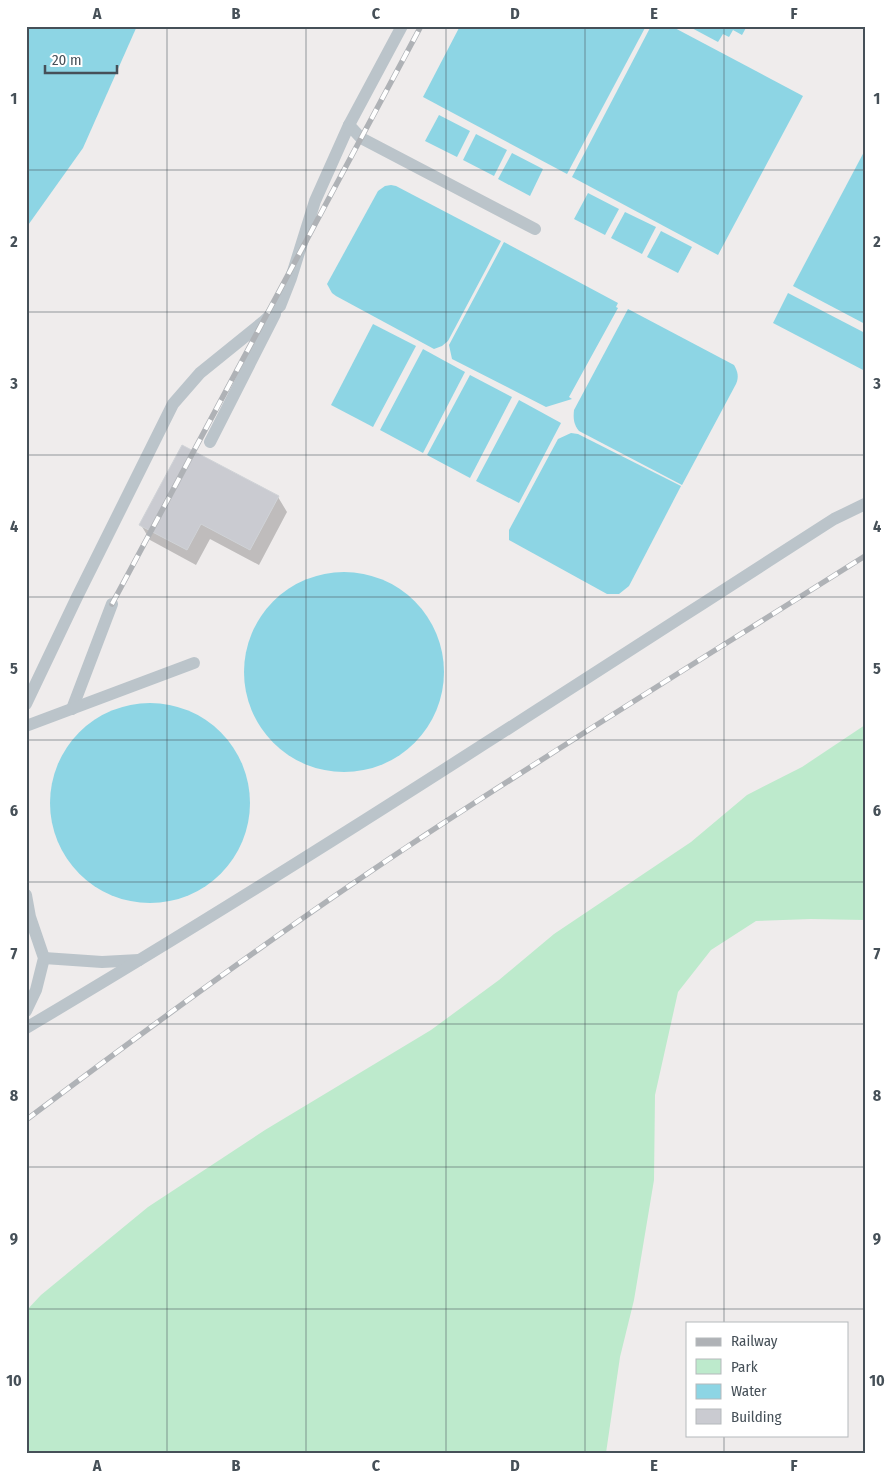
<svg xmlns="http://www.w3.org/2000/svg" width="891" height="1479" font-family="'Fira Sans Condensed',sans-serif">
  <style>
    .green { fill: #bdeacc }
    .water { fill: #8dd5e4 }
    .shadow { fill: #0003 }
    .building { fill: #cacbd1; stroke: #d0d3d7 }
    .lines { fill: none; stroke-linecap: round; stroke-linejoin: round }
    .lane { stroke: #bbc4ca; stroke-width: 12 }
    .rail-casing { stroke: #afb2b6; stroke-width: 5.5 }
    .rail { stroke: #fff; stroke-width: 4; stroke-dasharray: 11; stroke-linecap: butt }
    .grid { fill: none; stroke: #465058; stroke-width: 1; stroke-opacity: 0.55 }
    .neatline { fill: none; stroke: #465058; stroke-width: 2 }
    .grid-label { font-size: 16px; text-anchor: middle; font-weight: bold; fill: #465058 }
  </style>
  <rect width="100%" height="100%" fill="#efecec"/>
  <path class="green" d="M865 725V920L811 919 756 921 711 950 678 992 655 1095 654 1180 634 1300 620 1357 606 1453H26V1311L41 1295 148 1207 265 1130 431 1030 499 980 554 934 691 842 747 795 802 767Z"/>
  <g class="water">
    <path d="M26 26H137L83 148 26 228Z"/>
    <path d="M460 26H646L567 174 423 97Z"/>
    <path d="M651 26H671L803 96 718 255 572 177Z"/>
    <path d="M688 26H747L742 35 733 30 729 37 723 34 718 42Z"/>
    <path d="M439 115 470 131 457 157 425 141Z"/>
    <path d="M476 134 507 150 494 176 463 160Z"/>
    <path d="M865 150V324L793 286Z"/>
    <path d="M512 153 543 169 530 196 498 179Z"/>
    <path d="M391 185 396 186 501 241 448 341 442 346 434 349 336 296 332 293 327 284 378 191 385 186Z"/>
    <path d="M588 193 619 209 605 235 574 219Z"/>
    <path d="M625 212 656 227 642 254 611 238Z"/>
    <path d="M661 231 692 247 678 273 647 257Z"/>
    <path d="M504 242 618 303 616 307 618 308 569 397 572 399 546 407 452 359 449 345Z"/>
    <path d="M788 293 865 333V371L773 323Z"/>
    <path d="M628 309 734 365C738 372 739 377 736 384L682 485 579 431C574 425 573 419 574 410Z"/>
    <path d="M373 324 416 346 373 427 331 405Z"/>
    <path d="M423 349 465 372 423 453 380 430Z"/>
    <path d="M470 375 512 397 470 478 427 455Z"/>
    <path d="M519 400 561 423 519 503 476 481Z"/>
    <path d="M571 433 578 434 681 486 629 586 619 594H607L509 540V530L558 439Z"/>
    <circle cx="344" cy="672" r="100"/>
    <circle cx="150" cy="803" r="100"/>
  </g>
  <path class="shadow" d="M278 497 287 512 259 565 210 539 196 565 150 540 141 525Z"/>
  <path class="building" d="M182 445 279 496 250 550 201 524 187 550 139 525Z"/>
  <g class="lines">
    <g class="lane">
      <path d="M349 125 361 138 535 229"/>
      <path d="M210 442 275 314"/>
      <path d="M26 704 77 597 173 404 200 373 263 322 280 306 291 278 315 201 349 125 402 26"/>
      <path d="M72 709 112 604"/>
      <path d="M26 726 194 663"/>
      <path d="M26 895 30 917 44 958 36 990 26 1011"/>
      <path d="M44 958 102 962 139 960"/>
      <path d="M26 1028C300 866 566 691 834 519L865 504"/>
    </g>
    <g class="rail-casing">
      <g id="rail">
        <path d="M112 604 421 26"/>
        <path d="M26 1120C152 1025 279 932 410 845 560 746 713 652 865 556"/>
      </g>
    </g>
    <use href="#rail" class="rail"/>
  </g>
  <path class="grid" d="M167 26V1453M306 26V1453M446 26V1453M585 26V1453M724 26V1323M26 170H865M26 312H865M26 455H865M26 597H865M26 740H865M26 882H865M26 1024H865M26 1167H865M26 1309H865M724 1435V1453"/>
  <rect width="891" height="1479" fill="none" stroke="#ffffff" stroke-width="55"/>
  <rect x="686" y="1322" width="162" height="115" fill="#ffffff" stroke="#b5b9bc"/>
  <rect x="696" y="1338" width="25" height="8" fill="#afb2b6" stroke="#b5b9bc"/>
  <text x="731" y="1346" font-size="15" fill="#465058">Railway</text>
  <rect x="696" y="1359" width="25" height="15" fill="#bdeacc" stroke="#b5b9bc"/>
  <text x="731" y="1372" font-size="15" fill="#465058">Park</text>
  <rect x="696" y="1384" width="25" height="15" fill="#8dd5e4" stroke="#b5b9bc"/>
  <text x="731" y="1396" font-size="15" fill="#465058">Water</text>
  <rect x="696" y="1409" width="25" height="15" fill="#cacbd1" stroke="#b5b9bc"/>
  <text x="731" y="1422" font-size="15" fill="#465058">Building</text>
  <path d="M45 65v8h72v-8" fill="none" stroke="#465058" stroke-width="2.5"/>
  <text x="52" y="65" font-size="15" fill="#465058" stroke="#ffffff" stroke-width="4" paint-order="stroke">20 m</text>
  <rect x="28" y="28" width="836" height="1424" class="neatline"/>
  <g class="grid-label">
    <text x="97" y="19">A</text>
    <text x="236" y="19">B</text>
    <text x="376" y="19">C</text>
    <text x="515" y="19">D</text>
    <text x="654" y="19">E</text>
    <text x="794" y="19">F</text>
    <text x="14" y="104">1</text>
    <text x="877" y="104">1</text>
    <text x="14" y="247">2</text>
    <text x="877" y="247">2</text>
    <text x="14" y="389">3</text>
    <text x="877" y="389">3</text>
    <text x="14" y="532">4</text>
    <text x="877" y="532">4</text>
    <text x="14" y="674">5</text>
    <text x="877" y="674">5</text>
    <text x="14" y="816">6</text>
    <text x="877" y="816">6</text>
    <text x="14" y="959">7</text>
    <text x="877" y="959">7</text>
    <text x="14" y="1101">8</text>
    <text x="877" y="1101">8</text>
    <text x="14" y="1244">9</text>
    <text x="877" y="1244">9</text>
    <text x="14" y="1386">10</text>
    <text x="877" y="1386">10</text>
    <text x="97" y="1471">A</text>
    <text x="236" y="1471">B</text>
    <text x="376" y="1471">C</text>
    <text x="515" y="1471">D</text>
    <text x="654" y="1471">E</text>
    <text x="794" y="1471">F</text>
  </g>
</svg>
